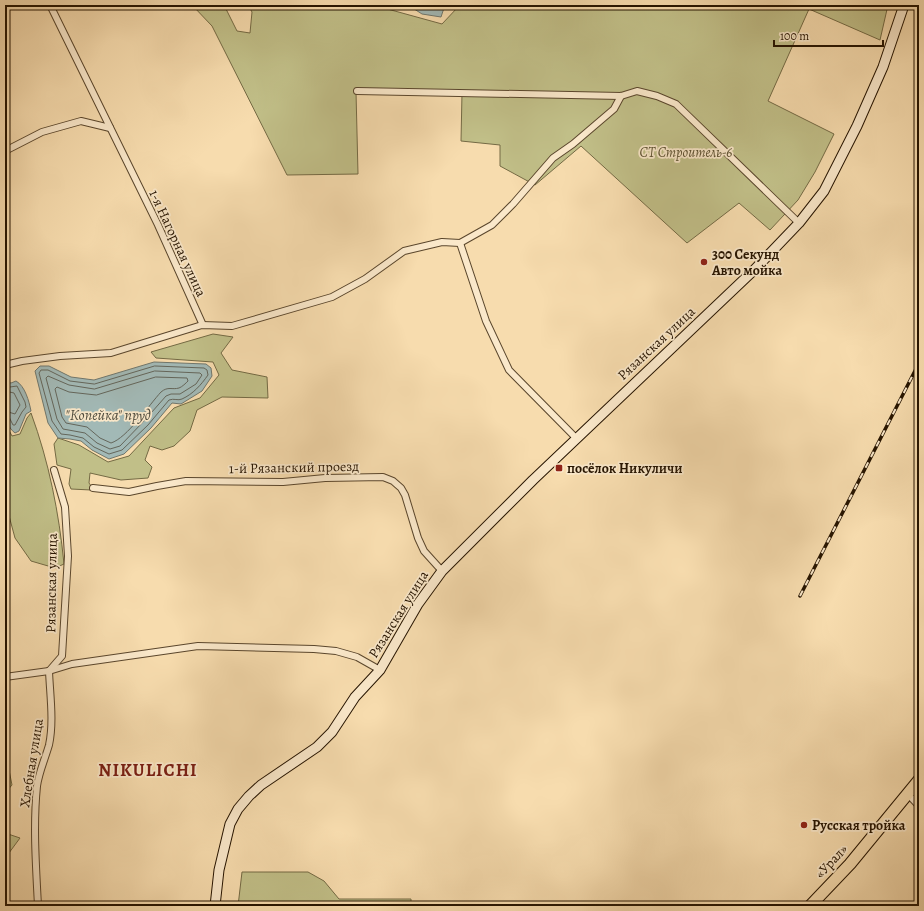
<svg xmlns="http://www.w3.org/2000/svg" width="924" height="911" font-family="Alegreya,serif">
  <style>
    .green { fill: #c1bf88; stroke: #746a44 }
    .water { fill: #a2b9b6; stroke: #70776d }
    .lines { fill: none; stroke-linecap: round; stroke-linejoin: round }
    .shore { stroke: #64665b; stroke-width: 1 }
    .street-casing { stroke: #5a462c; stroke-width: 8 }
    .secondary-casing { stroke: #261400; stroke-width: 11 }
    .highway-casing { stroke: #261400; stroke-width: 13 }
    .street { stroke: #fae8ca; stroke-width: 6 }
    .secondary { stroke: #fae8ca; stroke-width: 9 }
    .highway { stroke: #f7dcae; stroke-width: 11 }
    .rail-casing { stroke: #261400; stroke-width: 3.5 }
    .rail { stroke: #fae8ca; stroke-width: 2; stroke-dasharray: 6; stroke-linecap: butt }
    .poi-dot { fill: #8f2418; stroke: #fae8ca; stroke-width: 1.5 }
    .labels { text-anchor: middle; stroke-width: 3.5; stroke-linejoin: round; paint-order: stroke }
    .park-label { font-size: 14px; font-style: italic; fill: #5c5030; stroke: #fae8ca }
    .street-label { font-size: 14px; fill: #261400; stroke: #fae8ca }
    .poi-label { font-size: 14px; font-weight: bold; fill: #261400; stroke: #fae8ca; text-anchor: start }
    .water-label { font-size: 15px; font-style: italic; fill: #514e40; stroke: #fae8ca }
    .district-label { font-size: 18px; font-weight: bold; letter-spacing: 1px; fill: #7a1f14; stroke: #fae8ca }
  </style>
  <rect width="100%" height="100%" fill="#f7dcae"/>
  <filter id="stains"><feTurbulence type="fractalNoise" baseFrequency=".005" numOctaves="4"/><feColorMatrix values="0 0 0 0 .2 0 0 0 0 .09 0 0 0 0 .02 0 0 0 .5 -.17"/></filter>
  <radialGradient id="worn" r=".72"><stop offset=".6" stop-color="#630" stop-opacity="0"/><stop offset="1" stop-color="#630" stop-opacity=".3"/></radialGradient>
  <g class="green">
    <path d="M192 5H221L226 9 237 31 250 33 252 12 248 5H373L442 24 458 7 457 5H888L880 40 809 9 768 101 834 134 815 172 798 200 770 230 739 203 687 243 581 146 535 185 500 166V145L461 141 462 93 356 92 358 174 287 175 212 26Z"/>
    <path d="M213 334 233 337 221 353 232 370 267 377 268 398 222 397 197 410 190 431 174 446 162 450 150 446 145 460 152 467 148 478 121 480 90 473 89 483 91 486V490L71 489 69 484 71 469 57 465 54 444 58 438 79 445 108 462 129 456 174 408 200 398 219 375 213 362 156 358 151 352Z"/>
    <path d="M31 413C49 462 59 513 64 564L55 568 31 561 15 538 5 501V423L12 436 20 434 27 418Z"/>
    <path d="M9 770 12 785 5 793V771Z"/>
    <path d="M5 833 20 838 6 857H5Z"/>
    <path d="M242 872H308L324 881 339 899H411V906H238Z"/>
  </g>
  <g class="water">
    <path d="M408 5H445L441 17 422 14Z"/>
    <path d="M154 362 206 364 211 368 212 376 202 391 181 404 172 403 151 428 124 454 109 459 92 450 81 441 70 439 58 438 48 423 35 371 40 366H49L71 377 94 380Z"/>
    <path d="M5 375 7 376V382L11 383 16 381C25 386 29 401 31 411L26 414 19 431 15 433C0 422 5 392 5 375Z"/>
  </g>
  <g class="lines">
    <g class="shore">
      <path d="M155 366 204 368 207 370 208 375C201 385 193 394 182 399 178 401 174 398 169 400L148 425 122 450 109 454 94 447 83 438 70 435 61 434 52 421 39 373 41 370H48L70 381 94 384Z"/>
      <path d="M155 371 200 373 202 375 196 384 180 394H171L166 396 144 421 120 446 110 449 97 443 85 433 63 429 57 419 46 378 48 376 69 385 94 389Z"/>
      <path d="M156 377 187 378 188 381C186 383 182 387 179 388 172 390 168 386 161 392 149 405 127 438 111 443L100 438 87 427 66 423 62 417 55 389 57 387 69 392 96 395Z"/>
      <path d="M5 385 10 387 17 386 25 402 26 407 22 412 15 425H13L9 417 5 416"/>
      <path d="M5 391 14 393 20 405 15 414 5 411"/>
    </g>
    <g class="street-casing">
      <g id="street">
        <path d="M50 5 158 225 202 323V325"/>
        <path d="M357 91 621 96 637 91 657 96 676 104 799 223"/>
        <path d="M5 151 42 132 81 121 110 128"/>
        <path d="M460 243 486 321 509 370 576 438"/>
        <path d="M5 365 22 361 60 356 111 353 202 325 232 326 332 297 365 279 404 251 442 242 460 243 492 225 513 204 553 158 573 144 614 109 621 96"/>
        <path d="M93 488 129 492 157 486 186 481 283 482 325 478 383 477 393 481 401 488 405 495 418 538 424 551 442 571"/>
        <path d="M49 671 62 656 68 556 65 507 54 470"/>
        <path d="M5 677 49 671 72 664 198 646 314 649 336 651 357 657 380 670"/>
        <path d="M908 794 919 806"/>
        <path d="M38 906C36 866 33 826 37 786 39 772 45 759 49 745 54 722 50 695 49 671"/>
      </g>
    </g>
    <g class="secondary-casing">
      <path id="secondary" d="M215 906 219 870 230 824 238 809 249 796 261 785 317 747 332 732 355 697 380 670 418 604 442 571 533 480 754 270 799 223 824 191 857 126 883 67 904 5"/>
    </g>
    <g class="highway-casing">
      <path id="highway" d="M810 906 850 864 919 780"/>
    </g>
    <use href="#street" class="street"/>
    <use href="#secondary" class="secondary"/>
    <use href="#highway" class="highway"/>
    <g class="rail-casing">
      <path id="rail" d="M800 596 919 363"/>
    </g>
    <use href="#rail" class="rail"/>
  </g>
  <g class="poi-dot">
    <circle cx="704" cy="262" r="4"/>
    <rect x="555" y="464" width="8" height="8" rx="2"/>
    <circle cx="804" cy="825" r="4"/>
  </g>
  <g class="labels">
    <g class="park-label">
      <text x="686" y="157">СТ Строитель-6</text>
    </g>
    <g class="street-label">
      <text transform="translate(178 243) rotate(65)" y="5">1-я Нагорная улица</text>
      <text transform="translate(656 343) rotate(-43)" y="5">Рязанская улица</text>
      <text transform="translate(294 467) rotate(-1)" y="5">1-й Рязанский проезд</text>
      <text transform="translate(51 583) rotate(-89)" y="5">Рязанская улица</text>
      <text transform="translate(398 614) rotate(-58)" y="5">Рязанская улица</text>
      <text transform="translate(31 763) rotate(-81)" y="5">Хлебная улица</text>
      <text transform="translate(831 861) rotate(-47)" y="5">«Урал»</text>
    </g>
    <g class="poi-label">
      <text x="712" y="259">300 Секунд<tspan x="712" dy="16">Авто мойка</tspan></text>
      <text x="567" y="473">посёлок Никуличи</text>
      <text x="812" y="830">Русская тройка</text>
    </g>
    <g class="water-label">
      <text x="108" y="420">"Копейка" пруд</text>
    </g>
    <g class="district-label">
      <text x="148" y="776">NIKULICHI</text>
    </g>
  </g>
  <rect width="924" height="911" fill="none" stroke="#f7dcae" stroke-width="20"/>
  <rect x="6" y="6" width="912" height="899" fill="none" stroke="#261400" stroke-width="2"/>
  <rect x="10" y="10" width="904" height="891" fill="none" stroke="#261400"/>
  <path d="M774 40v6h109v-6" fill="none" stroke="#261400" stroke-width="2"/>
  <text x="780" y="40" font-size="12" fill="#261400" stroke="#fae8ca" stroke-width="3" paint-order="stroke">100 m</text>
  <rect width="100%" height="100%" filter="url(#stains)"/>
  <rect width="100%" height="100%" fill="url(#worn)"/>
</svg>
